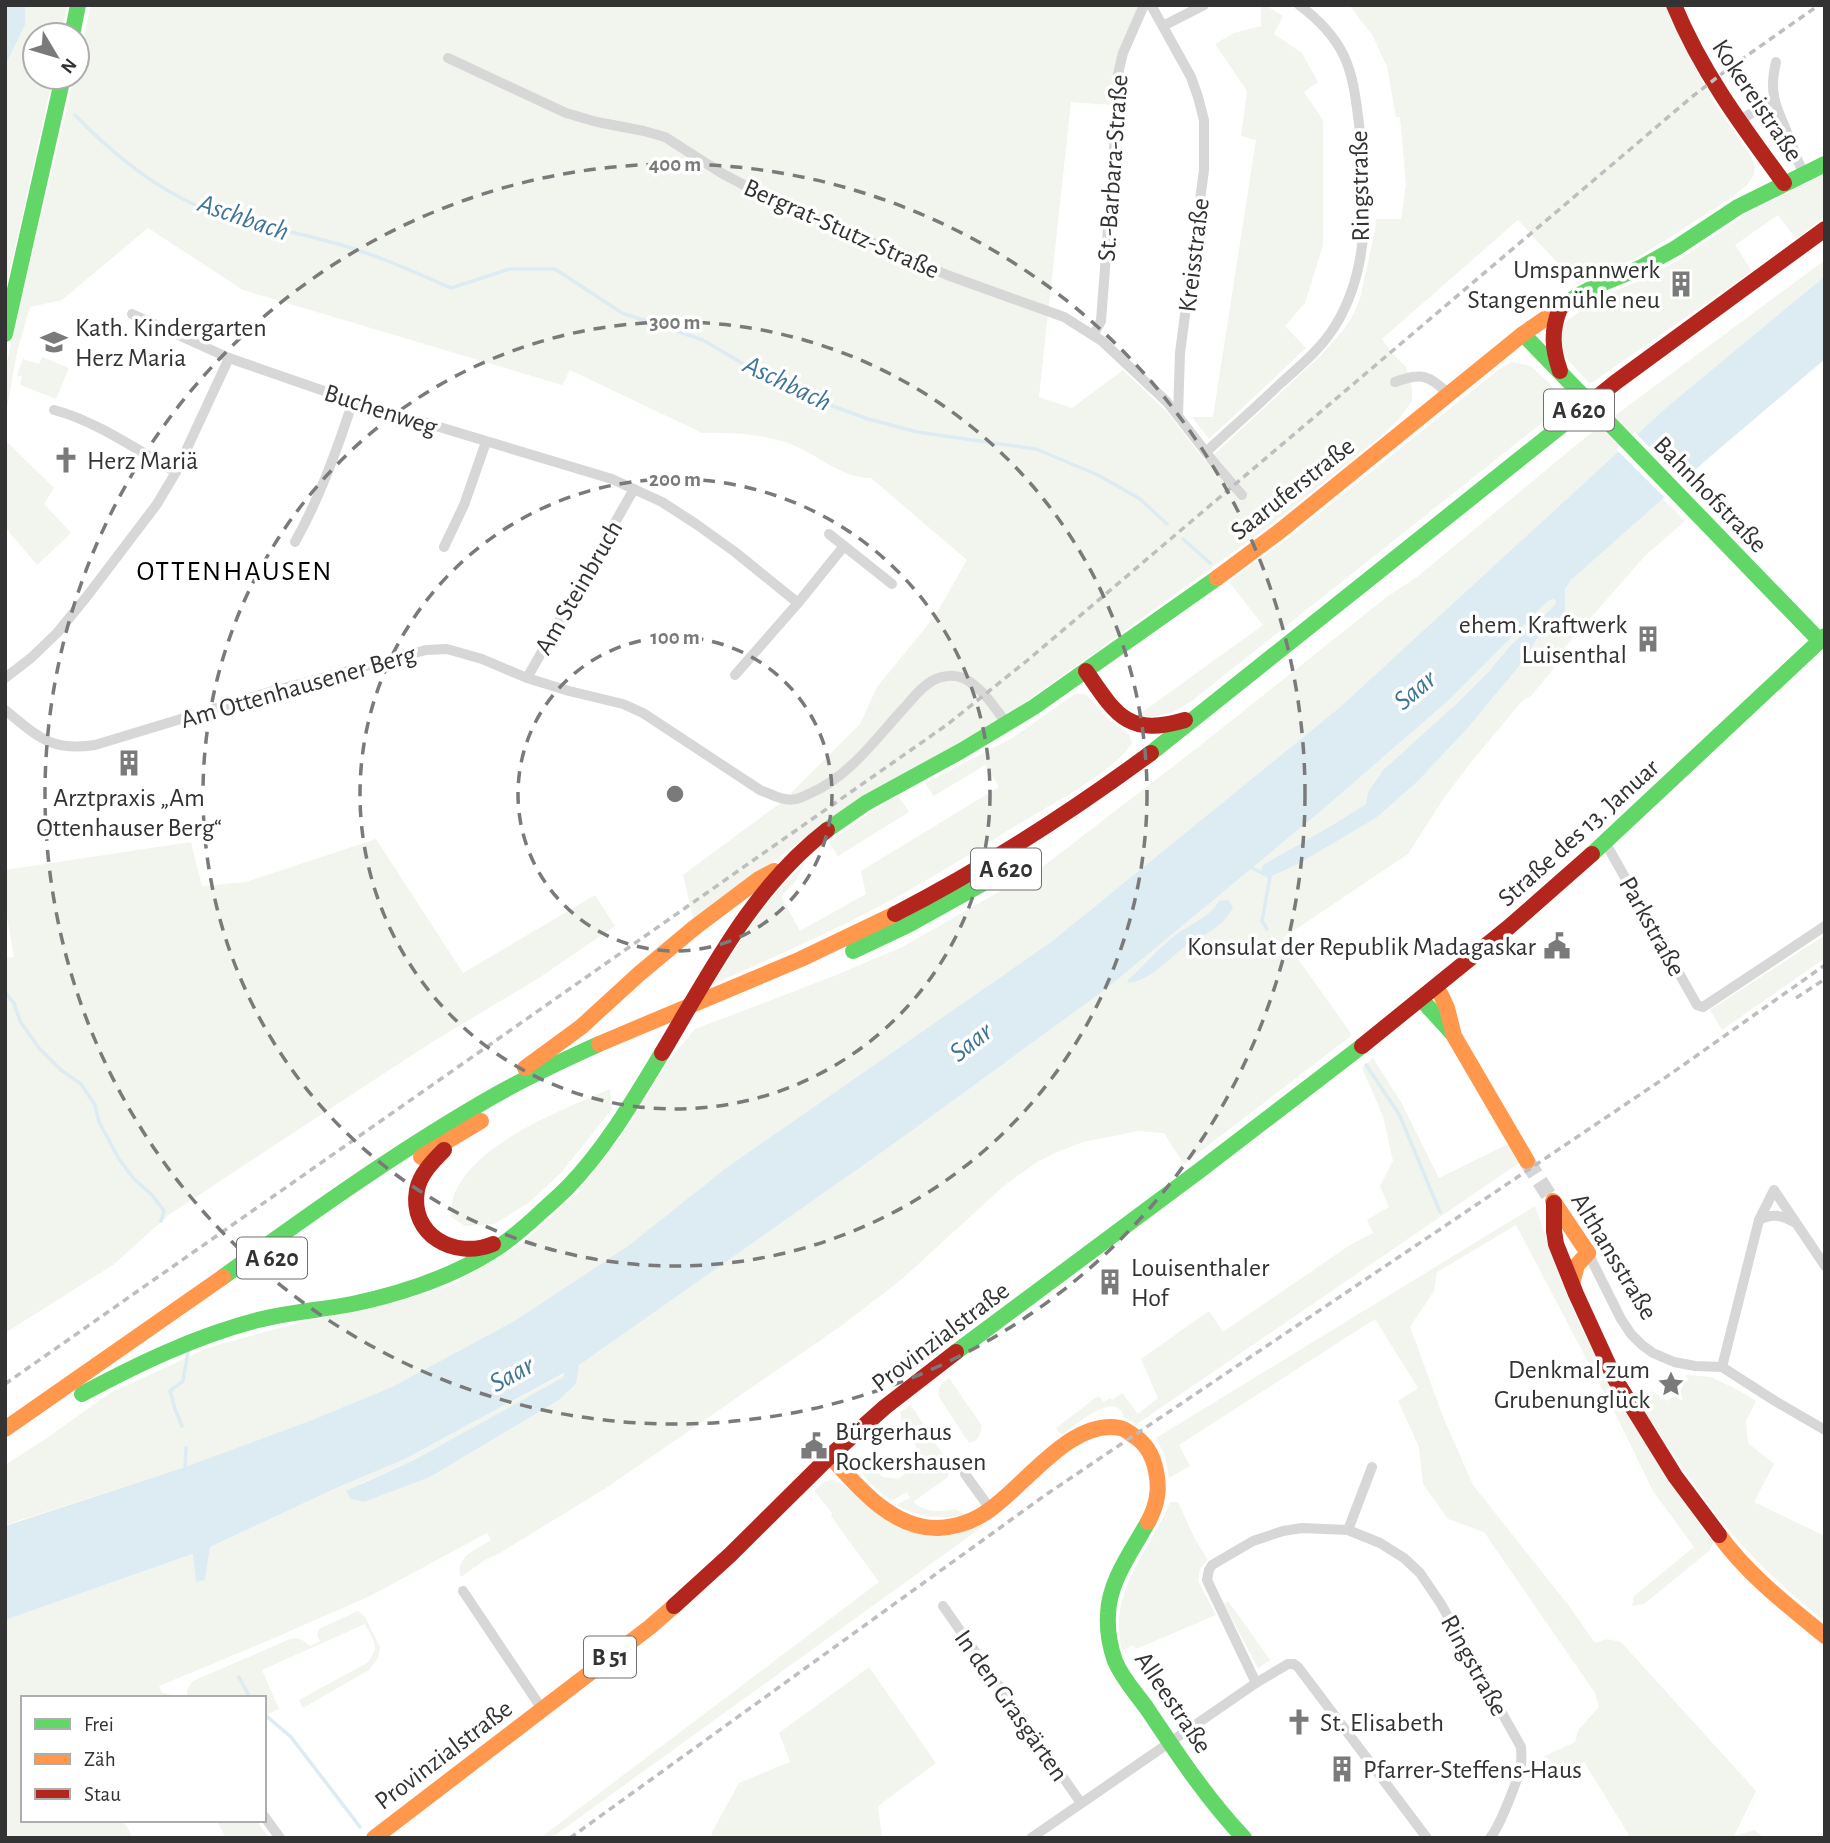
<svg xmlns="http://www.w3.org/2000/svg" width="1830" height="1843" font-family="'Alegreya Sans',sans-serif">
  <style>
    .green { fill: #f1f5ed }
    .water { fill: #ddebf3 }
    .pier { fill: #fff }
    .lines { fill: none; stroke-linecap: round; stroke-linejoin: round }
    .stream { stroke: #ddebf3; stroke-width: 3.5 }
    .secondary-tunnel { stroke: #d6d6d6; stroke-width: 16; stroke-dasharray: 16 8; stroke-linecap: butt }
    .street { stroke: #d7d7d7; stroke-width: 10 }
    .fast { stroke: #63d668; stroke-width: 16 }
    .slow { stroke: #ff974d; stroke-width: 16 }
    .jam { stroke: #b3261e; stroke-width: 16 }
    .rail { stroke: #bebebe; stroke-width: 3.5; stroke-dasharray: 7 5; stroke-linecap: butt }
    .ring { fill: none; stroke: #7a7a7a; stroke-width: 3.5; stroke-dasharray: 12 9 }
    .labels { text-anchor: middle; stroke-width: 7; stroke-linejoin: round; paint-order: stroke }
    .shield { fill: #fff; stroke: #707070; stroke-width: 2 }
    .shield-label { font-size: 24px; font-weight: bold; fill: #333 }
    .street-label { font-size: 26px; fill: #333; stroke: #fff }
    .poi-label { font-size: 26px; fill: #333; stroke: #fff; text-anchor: start }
    .water-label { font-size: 28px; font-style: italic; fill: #3f7597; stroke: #fff }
    .neighbourhood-label { font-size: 28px; letter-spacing: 2px; fill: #000; stroke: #fff }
    .centre { fill: #7a7a7a; stroke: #fff; stroke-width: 3.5 }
    .ring-label { font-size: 21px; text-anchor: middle; font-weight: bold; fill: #7a7a7a; stroke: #fff; stroke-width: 7; stroke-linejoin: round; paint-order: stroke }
  </style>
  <rect width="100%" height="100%" fill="#fff"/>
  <g class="green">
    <path d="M26 5H67L62 35H35V77H53L5 293V66L25 25V9Z"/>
    <path d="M91 5H652L659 7 660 5H1140L1113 72 1111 105 1071 102 1039 397 1072 408 1123 370 1167 412 1206 462 1321 355 1342 332 1351 319 1360 299 1375 230 1376 219H1401L1406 185 1400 117H1396L1387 67 1373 36 1349 5H1667L1697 72 1717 107 1751 156 1755 166 1754 175 1747 185 1731 198 1669 238 1635 259 1604 271 1577 284 1518 220 1382 339 1392 353 1406 367 1412 388V401L1399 419 1380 437 1272 524 1080 663 1021 705 954 746 864 796 833 816 694 922 683 875 783 801 860 724 877 687 935 616 967 560 871 478C839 478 814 451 785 442 759 434 729 432 702 433L570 370 562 385 243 290 148 228 62 300 30 307 17 352 5 419V370L74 77H77V65Z"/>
    <path d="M1261 5H1265L1283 16 1274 34 1302 53 1318 82 1304 92 1323 120V245L1305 303 1285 326 1306 348 1209 439 1192 417H1213L1256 140 1241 136 1247 91 1215 44 1234 33 1261 26Z"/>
    <path d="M1825 173V216L1796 239 1778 215 1735 245 1752 271 1590 384 1564 356 1559 337 1564 323 1600 297 1642 280 1677 261 1742 217Z"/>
    <path d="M1825 260V276L1668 406 1339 708 1051 942 726 1168 628 1246 516 1320 392 1387 312 1420 185 1467 5 1525V1465L47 1438 110 1393 210 1347 298 1323 405 1300 452 1285 524 1242 580 1190 633 1120 667 1063 695 1029 834 976 902 947 1041 868 1197 748 1388 596 1417 577 1586 437Z"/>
    <path d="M42 357 69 368 56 399 20 385 22 377 17 375 23 359 39 364Z"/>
    <path d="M1512 362 1531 366 1548 382 1567 403 1193 700C1171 714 1164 718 1137 716L1263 625 1229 582 1287 539 1498 370Z"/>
    <path d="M5 440 54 488 44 504 71 533 37 565 5 527Z"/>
    <path d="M1662 498 1685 521 1645 556 1550 664 1554 668 1531 696 1522 701 1468 766 1444 798 1408 854 1283 938 1350 1032 1351 1036 1184 1164 1164 1133 1138 1131 1083 1142 1055 1153 1039 1161 1006 1184 901 1280 841 1326 609 1486 500 1553 485 1560 461 1577C454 1557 477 1549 491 1540L487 1533 370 1596 258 1645 159 1686 162 1693 172 1695 175 1698H23V1820H123L133 1838H5V1620L194 1554 196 1582 205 1580 210 1547 334 1489 405 1459 565 1373V1377L414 1460 360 1484 364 1502 430 1477 559 1400 576 1384 578 1365 892 1145 1106 989 1328 805 1449 700 1547 602 1553 599 1556 601 1555 605 1512 644 1489 671 1455 705 1383 770 1368 792 1366 804 1334 824 1290 849 1270 877 1298 864 1376 818 1418 781 1466 730 1525 659 1536 640 1553 626 1565 611V589L1571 580Z"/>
    <path d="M1075 694H1086L1108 719 1129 734 1132 743C1117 769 1056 802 1029 818 980 847 932 879 882 905 827 934 769 959 712 985L751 925 778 891 806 861 795 882 781 896 800 931 866 894 861 871 999 787 985 765 934 796 925 783 1012 738Z"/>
    <path d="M898 796 909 812 838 856 829 842 871 812Z"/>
    <path d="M376 839 463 973 595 895 615 926 539 978 432 1042 170 1214 113 1265 5 1333V958L14 957 5 906V870L191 842 202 886 246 882Z"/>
    <path d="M1825 935V958L1722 1030 1710 1010Z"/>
    <path d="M1373 1058 1401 1102 1439 1178 1508 1144 1519 1163 1137 1424 1124 1418C1118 1387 1075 1426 1061 1435L1056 1428 1098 1396 1104 1402 1110 1398 1112 1400 1122 1393 1138 1414 1158 1398 1141 1359 1209 1311 1223 1332 1350 1245 1373 1233 1367 1220 1389 1207 1380 1186 1393 1161 1383 1116 1362 1068Z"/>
    <path d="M610 1089 612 1109 561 1173 527 1204 494 1224 465 1226 451 1217C452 1208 452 1197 456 1190 480 1141 562 1110 610 1089Z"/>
    <path d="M1535 1206 1565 1290 1581 1327 1601 1364 1686 1504 1713 1543 1709 1551 1644 1604 1632 1606 1634 1596 1694 1547 1653 1491 1616 1415 1516 1225 1437 1272 1434 1291 1410 1327 1444 1419 1473 1485 1569 1606 1595 1643 1607 1639 1621 1642 1756 1791 1734 1836 1755 1830 1764 1838H1626L1629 1835 1584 1762 1562 1769 1543 1757 1575 1742 1578 1730 1599 1707 1595 1693 1484 1532 1448 1519 1423 1484 1419 1447 1398 1401 1418 1388 1375 1319 1179 1445 1190 1466 1169 1478 1165 1456 1156 1438Z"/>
    <path d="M1687 1375 1711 1377 1736 1389 1756 1401 1746 1421 1748 1443 1774 1464 1754 1502 1825 1536V1622C1793 1596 1762 1568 1735 1537 1698 1495 1669 1447 1638 1401L1652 1391 1667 1401C1679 1395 1683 1388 1687 1375Z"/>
    <path d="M949 1378 982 1426C980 1435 979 1441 969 1443L939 1397C937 1387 941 1384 949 1378Z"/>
    <path d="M911 1405 949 1464 950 1470 948 1477 913 1502C926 1513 940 1512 956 1509L964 1515C940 1520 918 1517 896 1505L910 1498 907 1492 891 1501C878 1490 862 1480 859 1463H867L883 1477 898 1479 924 1461 901 1420 900 1412Z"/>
    <path d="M830 1480C843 1481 852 1492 861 1500 903 1540 936 1544 989 1522L551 1838H540L879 1582 831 1516 832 1513 814 1491 824 1482Z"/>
    <path d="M1170 1502H1178L1195 1539 1208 1560 1200 1568 1198 1581 1216 1615 1136 1649 1133 1645 1122 1651C1107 1590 1149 1553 1170 1502Z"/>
    <path d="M1228 1601 1270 1660 1258 1668 1224 1604Z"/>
    <path d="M358 1611 365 1617 380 1647 378 1658 369 1670 303 1708 299 1700 367 1663C381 1645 374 1643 365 1624L262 1670 279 1709 264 1716V1698H187V1689L193 1681 290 1639C300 1637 303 1640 310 1646L320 1641 317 1635 319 1629Z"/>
    <path d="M869 1667 936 1763 878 1806 882 1838H712V1832L739 1783 790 1762 779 1733Z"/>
    <path d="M216 1820H256L269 1838H226Z"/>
  </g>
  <g class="water">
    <path d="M5 5H26L25 9V25L5 66Z"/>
    <path d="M1825 276V359L1712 455 1571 580 1565 589V611L1553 626 1536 640 1525 659 1466 730 1418 781 1376 818 1298 864 1270 877 1260 873 1263 865 1334 824 1366 804 1368 792 1383 770 1455 705 1489 671 1512 644 1555 605 1556 601 1553 599 1547 602 1449 700 1328 805 1106 989 892 1145 579 1365 576 1384 559 1400 430 1477 364 1502 351 1499 346 1491 414 1460 564 1377V1373L405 1459 334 1489 210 1547 205 1580 196 1582 193 1554 5 1620V1526L185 1467 312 1420 392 1387 516 1320 628 1246 726 1168 1051 942 1339 708 1668 406Z"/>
    <path d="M1228 900 1233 907C1223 929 1201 935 1183 948 1166 961 1151 980 1128 983V980C1143 967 1156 951 1172 938 1187 925 1209 919 1219 901Z"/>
  </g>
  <path class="pier" d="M1635 432 1684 484 1666 499 1616 449Z"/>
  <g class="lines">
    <g class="stream">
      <path d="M75 115C105 146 140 176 179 197 224 221 277 227 327 241 370 252 410 270 451 288L510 269H555L622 313 703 340 757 372 819 401 868 419 917 432 1036 449 1098 475 1140 499 1167 524"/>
      <path d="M1183 539 1210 563"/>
      <path d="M1250 865 1252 868 1270 877 1262 921 1267 929"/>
      <path d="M5 992 14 1003 20 1021 39 1048 61 1070 81 1084 95 1105 99 1122 119 1159 134 1179 152 1195 164 1211 161 1221"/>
      <path d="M1366 1065 1399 1114 1440 1212"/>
      <path d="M182 1426 175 1409 170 1391 183 1381 188 1352"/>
      <path d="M186 1470 185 1467 186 1448"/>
      <path d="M239 1677 250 1698"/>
      <path d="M264 1714 291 1737 360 1827"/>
    </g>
    <path class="secondary-tunnel" d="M1527 1161 1549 1196"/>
    <g class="street">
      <path d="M1151 5 1191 77 1198 97 1204 120V170L1180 353 1178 415"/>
      <path d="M1163 26 1204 5"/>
      <path d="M448 58 566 113 597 122 644 131 665 137 723 174 773 200 947 275 1064 317 1102 341 1167 402 1216 465 1242 495"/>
      <path d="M1776 62C1768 95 1777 108 1789 137 1794 150 1797 162 1804 173"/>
      <path d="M1739 121 1774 99"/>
      <path d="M132 314 229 358 353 401 612 479 662 502 696 524 735 552 798 603"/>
      <path d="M1094 334 1101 321 1115 136 1118 74 1123 53 1144 5"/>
      <path d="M1395 382C1424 372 1427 375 1449 394"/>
      <path d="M54 410C94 420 139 451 176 472"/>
      <path d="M1206 452C1231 429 1256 407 1280 384 1300 366 1321 349 1335 326 1372 267 1367 190 1359 124 1356 101 1354 78 1344 56 1334 35 1318 19 1299 5"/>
      <path d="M829 534 892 584"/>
      <path d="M295 542C320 497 337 450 353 401"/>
      <path d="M444 547 464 505 486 442"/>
      <path d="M735 675 798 603 844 546"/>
      <path d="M5 678 31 658 57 633 88 595 157 504 176 472 229 358"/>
      <path d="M527 678 634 489"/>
      <path d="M5 710C37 736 51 752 95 745L273 691 426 650 447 649 482 659 527 678 569 691 623 704 643 713 760 790C771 794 784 802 796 799 801 798 806 795 811 793 851 775 876 738 905 707 913 698 921 687 932 681 940 676 953 674 963 678 982 687 995 708 1007 724"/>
      <path d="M1605 842 1697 1005 1703 1007 1825 926"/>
      <path d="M1759 1220C1772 1213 1781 1215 1794 1222"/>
      <path d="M1588 1253 1621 1319 1631 1334 1642 1345 1653 1353 1674 1362 1695 1366 1722 1367 1775 1401 1825 1430"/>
      <path d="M1722 1367 1759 1220 1774 1190 1825 1266"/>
      <path d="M963 1462 965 1474 991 1510"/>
      <path d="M1348 1530 1372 1467"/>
      <path d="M463 1591 542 1709"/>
      <path d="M943 1606 1081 1803"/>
      <path d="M1256 1683 1207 1580 1209 1570 1212 1565 1253 1541 1283 1531 1302 1528 1348 1530 1380 1543 1404 1558 1420 1573 1441 1604 1521 1747C1521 1752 1522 1758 1521 1764 1518 1780 1500 1826 1490 1838"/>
      <path d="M264 1816 280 1838"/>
      <path d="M1031 1838 1256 1683 1288 1664H1294L1298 1667 1427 1838"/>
    </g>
    <g class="fast">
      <path d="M72 35 78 5"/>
      <path d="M1546 318 1577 296 1598 285 1640 268 1676 248 1738 207 1825 164"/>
      <path d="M5 334 63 77"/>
      <path d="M1523 334 1820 641"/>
      <path d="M1151 753 1580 411"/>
      <path d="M827 830 866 803 961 751 1034 707 1217 578"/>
      <path d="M1592 854 1825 636"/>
      <path d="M853 951 908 925 989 880"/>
      <path d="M1421 999 1453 1034"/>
      <path d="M223 1277C307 1216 391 1156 480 1104 518 1081 559 1062 599 1044"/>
      <path d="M956 1352 1199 1171 1362 1046"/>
      <path d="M82 1394C138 1364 196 1336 258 1320 289 1312 321 1310 352 1304 400 1294 449 1278 491 1252 509 1241 525 1227 541 1212 550 1204 559 1196 568 1187 606 1148 634 1099 662 1053"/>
      <path d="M1148 1522C1132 1551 1109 1581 1108 1614 1107 1630 1110 1647 1115 1661 1123 1680 1137 1694 1148 1710 1178 1755 1207 1799 1244 1838"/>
    </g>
    <g class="slow">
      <path d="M1217 578 1280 531 1523 334 1546 318"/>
      <path d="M1435 988 1441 995 1447 1008 1454 1036 1527 1161"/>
      <path d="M599 1044 801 959 895 914"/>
      <path d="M525 1068 581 1027 639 974 694 928 759 879 774 871"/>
      <path d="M421 1157 481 1121"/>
      <path d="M1553 1201 1588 1253 1577 1265 1572 1284"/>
      <path d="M5 1429 223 1277"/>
      <path d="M830 1456C858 1487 892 1529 938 1528 956 1527 974 1521 988 1511 1025 1486 1071 1418 1120 1428 1125 1429 1130 1433 1134 1436 1147 1444 1153 1456 1156 1471 1160 1490 1157 1505 1148 1522"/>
      <path d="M1719 1535C1748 1575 1787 1605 1825 1636"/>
      <path d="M374 1838 650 1627 674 1606"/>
    </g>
    <g class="jam">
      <path d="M1674 5C1701 71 1742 126 1784 183"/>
      <path d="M1560 308C1551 331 1552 348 1560 371"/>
      <path d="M1580 411 1616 382 1825 229"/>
      <path d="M1086 671C1116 715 1128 737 1185 720"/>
      <path d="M895 914C987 867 1068 814 1151 753"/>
      <path d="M1362 1046 1509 927 1592 854"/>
      <path d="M662 1053C710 973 752 888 827 830"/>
      <path d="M444 1150C433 1161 420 1174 417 1190 409 1235 455 1260 493 1244"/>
      <path d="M1554 1203V1231L1556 1244 1576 1294 1615 1379 1675 1476 1719 1535"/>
      <path d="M674 1606 730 1555 830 1456 885 1407 956 1352"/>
    </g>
    <g class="rail">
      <path d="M1796 998 1825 979"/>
      <path d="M5 1384 948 724 1029 659 1693 96 1732 66 1819 5"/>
      <path d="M570 1838 1044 1496 1672 1073 1825 965"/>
    </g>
  </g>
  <g class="ring">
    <circle cx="675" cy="794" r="157"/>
    <circle cx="675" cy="794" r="315"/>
    <circle cx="675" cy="794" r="472"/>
    <circle cx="675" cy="794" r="630"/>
  </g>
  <defs>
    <g id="building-bare" transform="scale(2.1)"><path d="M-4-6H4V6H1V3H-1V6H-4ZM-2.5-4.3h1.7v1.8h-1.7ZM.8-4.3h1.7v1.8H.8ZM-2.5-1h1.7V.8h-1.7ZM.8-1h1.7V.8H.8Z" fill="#7a7a7a" stroke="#fff" stroke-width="2.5" paint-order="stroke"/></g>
    <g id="school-bare" transform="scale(2.1)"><path d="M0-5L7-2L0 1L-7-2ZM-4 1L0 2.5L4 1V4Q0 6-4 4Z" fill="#7a7a7a" stroke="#fff" stroke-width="2.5" paint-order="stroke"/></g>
    <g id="church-bare" transform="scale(2.1)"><path d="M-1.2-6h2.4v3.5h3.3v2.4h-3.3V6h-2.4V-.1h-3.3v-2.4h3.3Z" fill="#7a7a7a" stroke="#fff" stroke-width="2.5" paint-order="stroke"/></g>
    <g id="civic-bare" transform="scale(2.1)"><path d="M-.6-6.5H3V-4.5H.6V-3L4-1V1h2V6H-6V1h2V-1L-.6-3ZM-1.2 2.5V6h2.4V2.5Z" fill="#7a7a7a" stroke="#fff" stroke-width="2.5" paint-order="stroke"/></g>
    <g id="sight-bare" transform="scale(2.1)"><path d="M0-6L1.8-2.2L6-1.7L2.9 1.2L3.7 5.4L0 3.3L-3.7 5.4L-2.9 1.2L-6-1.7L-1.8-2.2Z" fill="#7a7a7a" stroke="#fff" stroke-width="2.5" paint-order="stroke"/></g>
  </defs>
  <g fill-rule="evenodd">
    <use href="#building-bare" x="1681" y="284"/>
    <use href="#school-bare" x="54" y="342"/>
    <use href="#church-bare" x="66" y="460"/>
    <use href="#building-bare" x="1648" y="639"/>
    <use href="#building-bare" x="129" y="763"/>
    <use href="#civic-bare" x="1557" y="946"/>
    <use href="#building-bare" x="1110" y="1282"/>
    <use href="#sight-bare" x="1671" y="1384"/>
    <use href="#civic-bare" x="814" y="1446"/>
    <use href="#church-bare" x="1299" y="1722"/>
    <use href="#building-bare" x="1342" y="1769"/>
  </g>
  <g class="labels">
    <g class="shield">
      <rect x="1544" y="389.5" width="70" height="41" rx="5"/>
      <rect x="971" y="848.5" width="70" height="41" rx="5"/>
      <rect x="237" y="1237.5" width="70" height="41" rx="5"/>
      <rect x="584" y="1636.5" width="52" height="41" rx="5"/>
    </g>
    <g class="shield-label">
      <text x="1579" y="418">A 620</text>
      <text x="1006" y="877">A 620</text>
      <text x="272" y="1266">A 620</text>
      <text x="610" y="1665">B 51</text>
    </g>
    <g class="street-label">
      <text transform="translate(1758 100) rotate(56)" y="9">Kokereistraße</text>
      <text transform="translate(1112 168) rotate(-86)" y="9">St.-Barbara-Straße</text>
      <text transform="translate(1359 186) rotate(-91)" y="9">Ringstraße</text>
      <text transform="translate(842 228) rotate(24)" y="9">Bergrat-Stutz-Straße</text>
      <text transform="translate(1193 255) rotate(-83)" y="9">Kreisstraße</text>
      <text transform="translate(381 409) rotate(18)" y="9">Buchenweg</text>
      <text transform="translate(1292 488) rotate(-38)" y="9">Saaruferstraße</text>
      <text transform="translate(1711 494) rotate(46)" y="9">Bahnhofstraße</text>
      <text transform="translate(578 587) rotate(-60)" y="9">Am Steinbruch</text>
      <text transform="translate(298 686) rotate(-16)" y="9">Am Ottenhausener Berg</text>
      <text transform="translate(1578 832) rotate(-42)" y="9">Straße des 13. Januar</text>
      <text transform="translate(1653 926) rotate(61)" y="9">Parkstraße</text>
      <text transform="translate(1615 1256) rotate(59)" y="9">Althansstraße</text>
      <text transform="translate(940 1336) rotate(-37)" y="9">Provinzialstraße</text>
      <text transform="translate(1475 1665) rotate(61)" y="9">Ringstraße</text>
      <text transform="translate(1174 1702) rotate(56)" y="9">Alleestraße</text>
      <text transform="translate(1012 1705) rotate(55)" y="9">In den Grasgärten</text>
      <text transform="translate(443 1754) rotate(-37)" y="9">Provinzialstraße</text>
    </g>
    <g class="poi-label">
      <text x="1660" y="278" text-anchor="end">Umspannwerk<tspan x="1660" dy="30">Stangenmühle neu</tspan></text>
      <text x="75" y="336">Kath. Kindergarten<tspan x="75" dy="30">Herz Maria</tspan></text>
      <text x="87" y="469">Herz Mariä</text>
      <text x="1627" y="633" text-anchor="end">ehem. Kraftwerk<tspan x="1627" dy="30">Luisenthal</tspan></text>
      <text x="129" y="806" text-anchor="middle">Arztpraxis „Am<tspan x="129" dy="30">Ottenhauser Berg“</tspan></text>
      <text x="1536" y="955" text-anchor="end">Konsulat der Republik Madagaskar</text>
      <text x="1131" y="1276">Louisenthaler<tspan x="1131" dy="30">Hof</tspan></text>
      <text x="1650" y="1378" text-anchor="end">Denkmal zum<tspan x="1650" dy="30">Grubenunglück</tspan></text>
      <text x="835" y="1440">Bürgerhaus<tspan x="835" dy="30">Rockershausen</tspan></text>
      <text x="1320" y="1731">St. Elisabeth</text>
      <text x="1363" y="1778">Pfarrer-Steffens-Haus</text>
    </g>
    <g class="water-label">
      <text transform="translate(244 216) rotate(19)" y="10">Aschbach</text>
      <text transform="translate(788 382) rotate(26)" y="10">Aschbach</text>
      <text transform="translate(1414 689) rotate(-40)" y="10">Saar</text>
      <text transform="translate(970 1041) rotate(-38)" y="10">Saar</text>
      <text transform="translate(511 1373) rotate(-29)" y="10">Saar</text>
    </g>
    <g class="neighbourhood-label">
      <text x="235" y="580">OTTENHAUSEN</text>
    </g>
  </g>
  <circle cx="675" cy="794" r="10" class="centre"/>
  <g class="ring-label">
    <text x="675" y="171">400 m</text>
    <text x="675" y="329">300 m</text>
    <text x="675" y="486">200 m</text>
    <text x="675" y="644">100 m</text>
  </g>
  <rect width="1830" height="1843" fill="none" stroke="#333333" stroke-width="14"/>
  <rect x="21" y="1696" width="245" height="126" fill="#ffffff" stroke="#adadad" stroke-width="2"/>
  <rect x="35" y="1719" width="35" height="10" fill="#63d668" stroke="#adadad" stroke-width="2"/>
  <text x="84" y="1731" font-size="21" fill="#333333">Frei</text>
  <rect x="35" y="1754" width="35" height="10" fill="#ff974d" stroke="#adadad" stroke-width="2"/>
  <text x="84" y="1766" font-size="21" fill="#333333">Zäh</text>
  <rect x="35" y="1789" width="35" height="10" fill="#b3261e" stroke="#adadad" stroke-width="2"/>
  <text x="84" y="1801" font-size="21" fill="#333333">Stau</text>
  <g transform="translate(56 56) rotate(128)"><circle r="33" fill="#ffffff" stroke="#adadad" stroke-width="2"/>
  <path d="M0-5L12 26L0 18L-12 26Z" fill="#7a7a7a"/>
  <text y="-10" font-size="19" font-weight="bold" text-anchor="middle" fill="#333333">N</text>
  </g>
</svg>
